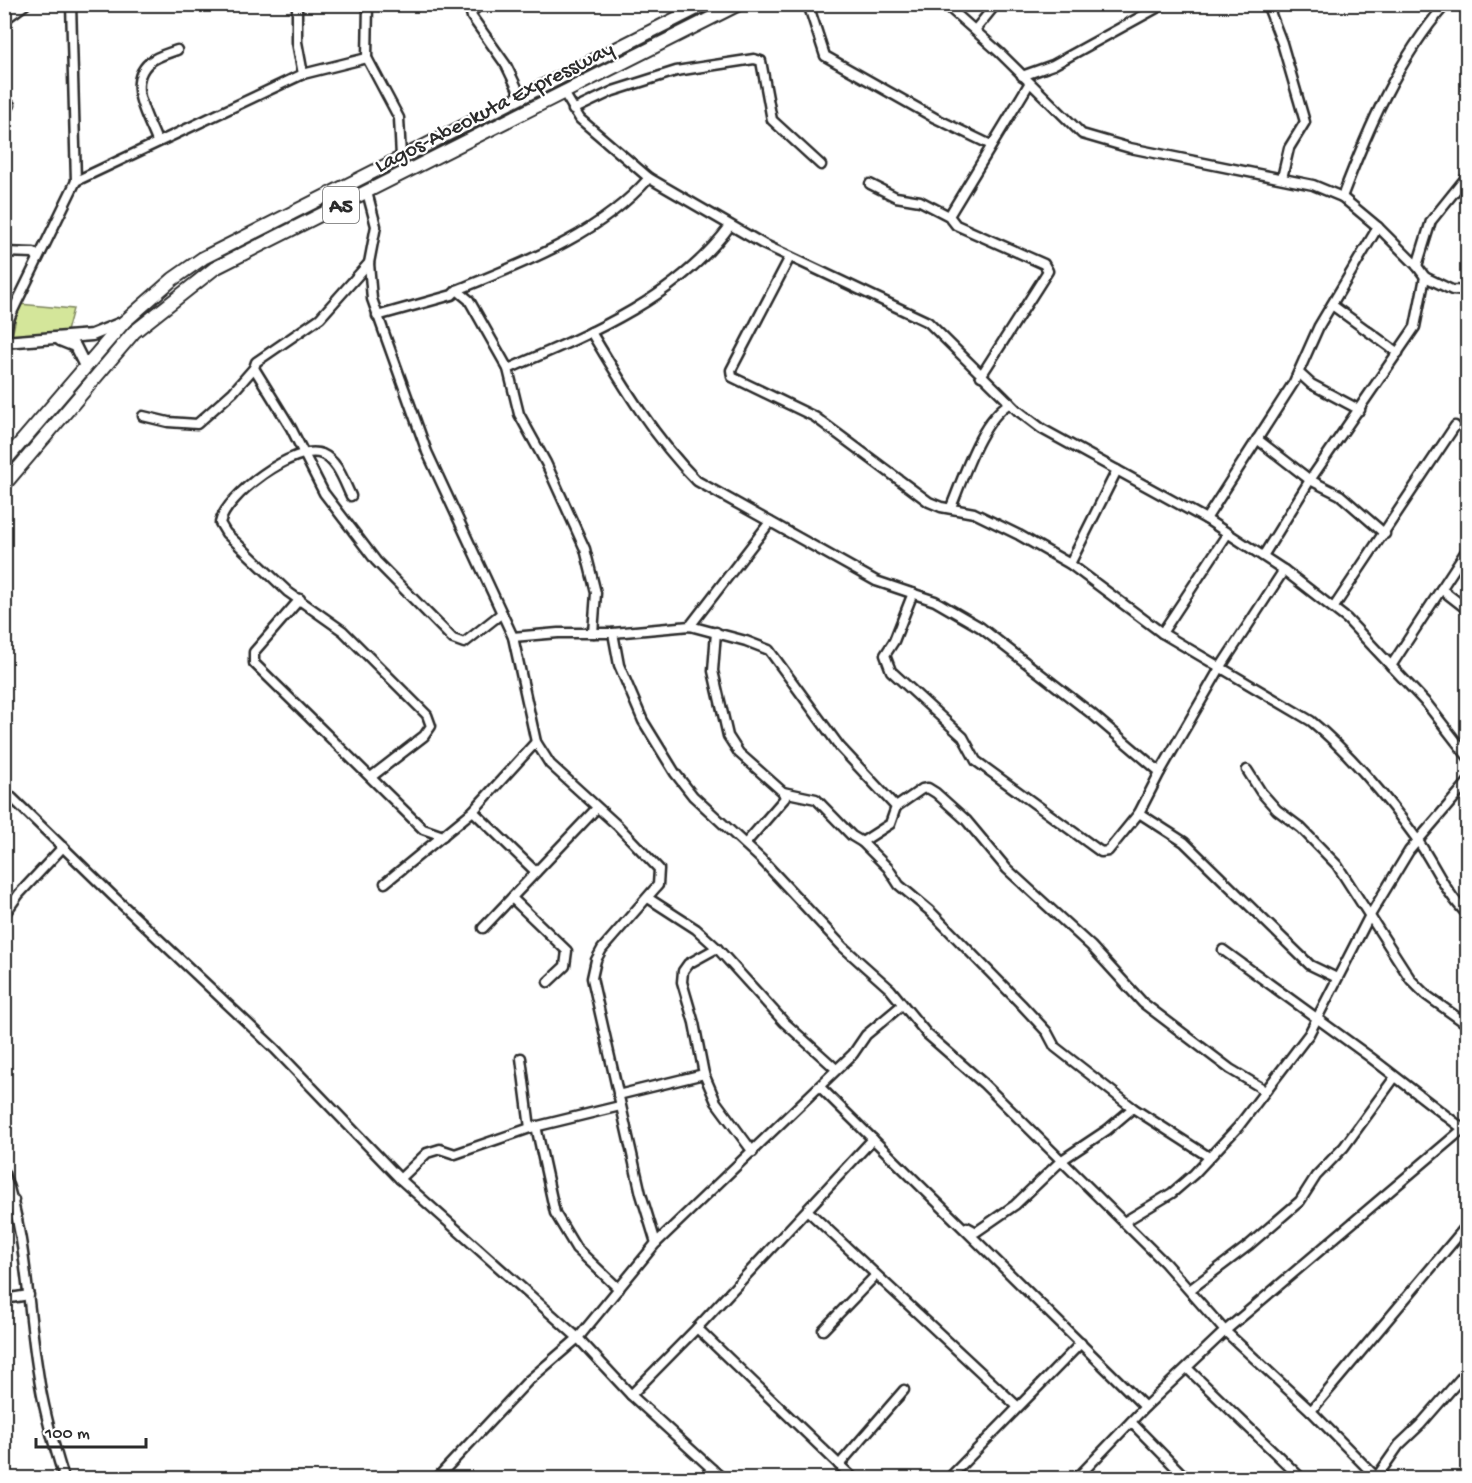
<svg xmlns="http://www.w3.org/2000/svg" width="1472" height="1483" font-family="'Gochi Hand',sans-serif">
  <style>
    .green { fill: #d4e69a; stroke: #808862; stroke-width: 1.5 }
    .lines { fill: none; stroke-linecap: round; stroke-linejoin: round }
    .minor-casing { stroke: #2b2b2b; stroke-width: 13 }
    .major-casing { stroke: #2b2b2b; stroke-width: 15 }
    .highway-casing { stroke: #2b2b2b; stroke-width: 16 }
    .minor { stroke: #fff; stroke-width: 8 }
    .major { stroke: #fff; stroke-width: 10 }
    .highway { stroke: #fff; stroke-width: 12 }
    .labels { text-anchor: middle; stroke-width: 4.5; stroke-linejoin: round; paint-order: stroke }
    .shield { fill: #fff; stroke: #6b6b6b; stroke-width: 1.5 }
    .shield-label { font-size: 21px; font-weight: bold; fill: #2b2b2b }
    .street-label { font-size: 22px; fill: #2b2b2b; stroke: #fff }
  </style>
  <rect width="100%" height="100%" fill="#fff"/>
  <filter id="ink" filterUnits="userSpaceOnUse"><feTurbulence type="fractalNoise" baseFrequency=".0167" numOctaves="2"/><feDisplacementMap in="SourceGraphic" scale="12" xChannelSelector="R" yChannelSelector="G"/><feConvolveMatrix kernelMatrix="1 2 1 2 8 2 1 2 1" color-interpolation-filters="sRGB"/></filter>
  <g filter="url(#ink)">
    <path class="green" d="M19 304 73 309 66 335 12 336Z"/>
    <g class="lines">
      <g class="minor-casing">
        <g id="minor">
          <path d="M9 4 16 11"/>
          <path d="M297 4V42L303 74"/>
          <path d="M368 4 367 58 399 118 401 157"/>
          <path d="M480 4 471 13 472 17 506 65 521 96"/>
          <path d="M808 4 825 56 935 118 991 145"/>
          <path d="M945 4 999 52 1082 134 1130 148 1313 185 1342 197 1378 227 1417 266 1425 277 1452 290 1468 291"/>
          <path d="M1267 4 1282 43 1305 122 1289 148 1282 178"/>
          <path d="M4 20 26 4"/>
          <path d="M975 30 996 4"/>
          <path d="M1022 76 1053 65 1164 4"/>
          <path d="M563 91 580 119 649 178 763 244 928 322 1017 410 1042 429 1206 519 1284 570 1347 619 1427 704 1468 757"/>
          <path d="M573 110 613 91 676 71 754 59 761 61 772 120 821 165"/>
          <path d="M4 115 10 105"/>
          <path d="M157 141C148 117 125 83 150 62 157 56 169 53 177 50"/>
          <path d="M76 181 303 74 367 58"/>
          <path d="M870 184 896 197 920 201 949 216"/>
          <path d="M367 192 376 226 369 263 372 299 427 452 513 637 536 742 550 764 618 826 659 869 658 885 602 949 596 960 592 978 641 1194 656 1243"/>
          <path d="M1342 197C1368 129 1397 60 1446 4"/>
          <path d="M4 252 34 253 37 257"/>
          <path d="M790 257 731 370 732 377 815 417 929 502 941 507 974 513 1019 535 1070 564 1162 633 1311 721C1348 751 1388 799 1416 838 1434 863 1445 893 1468 915"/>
          <path d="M369 263 320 318 256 362 254 368 291 428 324 493 376 561 453 639 464 643 502 613"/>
          <path d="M1417 266 1431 221 1468 175"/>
          <path d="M457 290C526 262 599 235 649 178"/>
          <path d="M1332 305 1398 353"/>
          <path d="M377 316 452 295 457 290 469 300 508 369 519 414 546 463 585 549 596 593 593 633"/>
          <path d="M591 332C622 384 654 438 697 481L876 581 935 601 980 627 1092 714 1160 772"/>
          <path d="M5 342 8 321 17 302 76 181 71 4"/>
          <path d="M508 369C590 334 676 299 730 226"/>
          <path d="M1299 373 1311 384 1360 410"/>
          <path d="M981 376 1048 271 1044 264 956 225 949 216 1029 84"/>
          <path d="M143 416 168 422 197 424 233 392 254 368"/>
          <path d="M1257 439 1310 480 1340 495 1385 534"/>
          <path d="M351 496C344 482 338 461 322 454 296 443 225 496 220 523L226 533 288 592 343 631 427 715 431 726 424 736 371 777"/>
          <path d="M951 507C964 476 981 420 1010 403"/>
          <path d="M1206 519 1294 382 1319 326 1378 227"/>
          <path d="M1263 556 1310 480 1415 327 1425 277"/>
          <path d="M1070 564 1117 470"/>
          <path d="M1441 589 1468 610"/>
          <path d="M913 593 894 641 885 655 891 671 963 737 976 761 1101 852 1108 851 1139 813 1160 772 1220 668 1284 570"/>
          <path d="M300 599 254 652V663L423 829 443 836"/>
          <path d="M1334 607 1455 426"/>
          <path d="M690 626 770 522"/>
          <path d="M716 632 713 671 728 736 739 753 783 792 785 798 745 844"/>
          <path d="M613 633 619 665 643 721 675 773 693 796 762 860 843 947 890 989 927 1034 983 1083 1165 1263 1225 1331 1145 1407 1077 1478"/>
          <path d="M1162 633 1228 533"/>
          <path d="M513 637 558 633H613L690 626 746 641 769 650 840 747 896 807 890 824 862 842 888 868 899 885 930 911 1021 1004 1047 1032 1055 1047 1133 1108 1209 1157"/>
          <path d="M1391 666 1468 548"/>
          <path d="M1247 770 1261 792 1277 810 1301 828 1337 865 1411 980 1426 995 1468 1025"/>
          <path d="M4 790 112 895 275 1049 400 1179 578 1338 631 1395 722 1478"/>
          <path d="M783 792 816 799 852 836 862 842"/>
          <path d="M896 807 922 789 928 788 936 793 966 820 1007 869 1091 946 1143 1003 1230 1069 1260 1087 1263 1092"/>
          <path d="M473 811 536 872"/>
          <path d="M1139 813 1184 842 1310 965 1337 978"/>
          <path d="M385 883 473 811 536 742"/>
          <path d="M648 898 696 929 717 948 784 1022 836 1069"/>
          <path d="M513 899 567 951 565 966 548 982"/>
          <path d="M4 915 19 894 63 847"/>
          <path d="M483 928 596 809"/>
          <path d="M717 948 688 964 683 971 682 982 694 1023 704 1074 716 1102 753 1152"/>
          <path d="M1223 950 1370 1057 1467 1132"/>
          <path d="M521 1058 530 1128"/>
          <path d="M820 1087 1145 1407"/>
          <path d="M618 1095 704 1074"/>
          <path d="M536 1126 555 1213 576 1248 619 1289"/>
          <path d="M1463 1129 1225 1331 1311 1411 1468 1224"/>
          <path d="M4 1173C27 1236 27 1305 38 1372 43 1409 53 1443 64 1478"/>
          <path d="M400 1179 427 1153 440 1149 455 1154 530 1128 620 1106"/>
          <path d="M4 1204 14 1200"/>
          <path d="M808 1211 1017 1406"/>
          <path d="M1124 1222 1172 1193 1194 1174 1238 1127 1309 1034 1369 917 1409 851 1468 782"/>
          <path d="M967 1227 976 1232 1015 1205 1062 1160 1107 1130 1133 1108"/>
          <path d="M1191 1289 1249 1245 1300 1201 1316 1176 1344 1147 1395 1077"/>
          <path d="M4 1299 29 1295"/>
          <path d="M697 1328 853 1478"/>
          <path d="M823 1330 876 1275"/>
          <path d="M1187 1368 1301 1478"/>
          <path d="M631 1395 697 1328 873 1139"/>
          <path d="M1311 1411 1377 1478"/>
          <path d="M1131 1422 1186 1478"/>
          <path d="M839 1465 904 1390"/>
          <path d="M437 1478 528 1381 578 1338 656 1243 853 1054 866 1035 902 1005"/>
          <path d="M703 1478 712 1469"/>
          <path d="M949 1478 1081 1343"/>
          <path d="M1376 1478 1399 1445 1420 1425 1468 1370"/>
        </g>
      </g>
      <g class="major-casing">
        <g id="major">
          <path d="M60 340 75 346 85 366"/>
          <path d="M4 342 92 335 124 322"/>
        </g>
      </g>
      <g class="highway-casing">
        <g id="highway">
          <path d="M4 462 124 322 173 279 203 258 705 4"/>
          <path d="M4 485 134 332 215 268 739 4"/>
        </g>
      </g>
      <use href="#minor" class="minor"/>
      <use href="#major" class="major"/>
      <use href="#highway" class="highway"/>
    </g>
  </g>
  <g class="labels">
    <rect class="shield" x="323" y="187" width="36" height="36" rx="4.5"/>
    <g class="shield-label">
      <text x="341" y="212">A5</text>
    </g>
    <g class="street-label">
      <text transform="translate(493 105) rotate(-27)" y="8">Lagos-Abeokuta Expressway</text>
    </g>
  </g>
  <rect width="1472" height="1483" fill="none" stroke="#fff" stroke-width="24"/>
  <rect x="12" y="12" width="1448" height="1459" fill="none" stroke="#2b2b2b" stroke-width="2" filter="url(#ink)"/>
  <path d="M36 1438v9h110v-9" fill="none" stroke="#2b2b2b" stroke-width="3"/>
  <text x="45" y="1438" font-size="18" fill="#2b2b2b" stroke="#ffffff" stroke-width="4.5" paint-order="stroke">100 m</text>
</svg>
